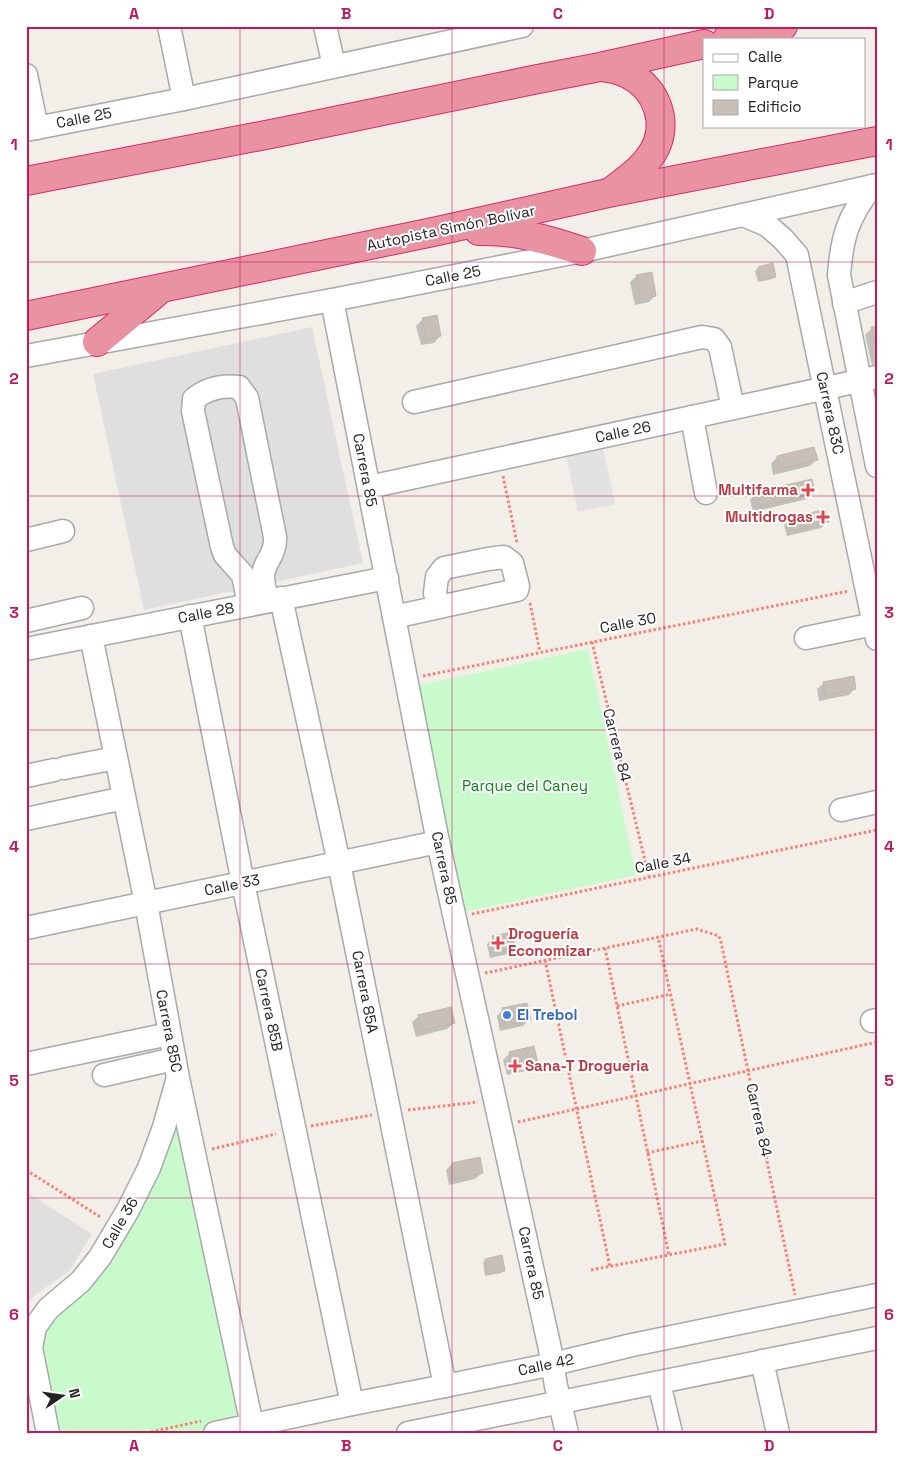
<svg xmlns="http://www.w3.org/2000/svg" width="903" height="1459" font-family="'Space Grotesk',sans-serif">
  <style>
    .residential { fill: #e0dfdf }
    .park { fill: #c8facc }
    .parking { fill: #e2e2e2 }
    .shadow { fill: #0003 }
    .building { fill: #c7bfb8; stroke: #c4b6ab }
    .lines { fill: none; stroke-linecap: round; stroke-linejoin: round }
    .minor-casing { stroke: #a9a9a9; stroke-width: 25 }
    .highway-casing { stroke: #dc2a67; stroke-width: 30 }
    .path { stroke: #fa8072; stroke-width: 3; stroke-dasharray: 2.5 2.5; stroke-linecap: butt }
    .minor { stroke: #fff; stroke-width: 22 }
    .highway { stroke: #e892a2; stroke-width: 28 }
    .grid { fill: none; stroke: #c2185b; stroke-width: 1; stroke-opacity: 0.55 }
    .health-dot { fill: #e0444e; stroke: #fff; stroke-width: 2 }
    .shop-dot { fill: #3f7fe0; stroke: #fff; stroke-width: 2 }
    .labels { text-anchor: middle; stroke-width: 4; stroke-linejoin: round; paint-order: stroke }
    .street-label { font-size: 15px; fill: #222; stroke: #fff }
    .health-label { font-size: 15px; font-weight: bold; fill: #be3a42; stroke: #fff; text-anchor: end }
    .park-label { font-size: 15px; fill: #0c8416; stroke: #fff }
    .shop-label { font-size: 15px; font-weight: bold; fill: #366cbe; stroke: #fff; text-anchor: start }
    .neatline { fill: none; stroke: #c2185b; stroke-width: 2 }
    .grid-label { font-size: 16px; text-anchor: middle; font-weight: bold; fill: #c2185b }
  </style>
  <rect width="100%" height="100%" fill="#f2efe9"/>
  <g class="residential">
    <path d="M312 327 363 563 144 610 93 374Z"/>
    <path d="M26 1192 92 1234 69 1271 34 1296 26 1307Z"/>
  </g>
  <g class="park">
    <path d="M588 649 636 875 459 913 411 687Z"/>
    <path d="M178 1078 252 1425 215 1433H48L35 1327 100 1257Z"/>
  </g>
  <path class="parking" d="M602 443 615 504 578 512 565 451Z"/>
  <g class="shadow">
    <path d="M758 268 775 276 772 279 758 282 755 271Z"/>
    <path d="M637 276 655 296 649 302 635 305 630 282Z"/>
    <path d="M423 319 440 336 434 343 421 345 416 326Z"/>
    <path d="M877 327V373L874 374 865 335 872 328Z"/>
    <path d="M814 449 816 460 810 466 773 475 771 464 777 457Z"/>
    <path d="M814 492 807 499 753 512 750 500 756 493Z"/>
    <path d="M791 519 827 522 821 528 787 536 784 525Z"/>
    <path d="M824 683 855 688 849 695 819 701 817 689Z"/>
    <path d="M493 937 514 947 508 954 490 958 487 944Z"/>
    <path d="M503 1009 529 1019 523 1026 500 1031 497 1016Z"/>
    <path d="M419 1016 454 1023 447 1029 416 1037 412 1022Z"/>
    <path d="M509 1054 537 1063 531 1070 507 1075 503 1060Z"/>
    <path d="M452 1164 482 1173 475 1179 449 1185 446 1170Z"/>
    <path d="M485 1260 504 1270 501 1273 485 1276 483 1263Z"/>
  </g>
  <g class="building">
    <path d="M773 263 776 277 760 280 758 267Z"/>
    <path d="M652 272 656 296 641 299 636 275Z"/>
    <path d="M437 315 441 336 427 340 422 318Z"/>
    <path d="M877 326V354L871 327Z"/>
    <path d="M814 447 818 460 780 469 777 456Z"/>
    <path d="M812 479 815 493 759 506 756 492Z"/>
    <path d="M826 509 829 522 794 531 790 518Z"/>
    <path d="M854 676 856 689 825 695 823 682Z"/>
    <path d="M512 932 515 948 496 952 492 936Z"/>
    <path d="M527 1003 531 1020 506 1025 502 1008Z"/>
    <path d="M451 1007 455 1023 422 1031 418 1015Z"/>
    <path d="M534 1046 538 1064 513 1070 509 1052Z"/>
    <path d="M480 1157 483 1173 455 1179 452 1163Z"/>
    <path d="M502 1255 505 1271 488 1274 485 1259Z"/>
  </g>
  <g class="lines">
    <g class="minor-casing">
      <g id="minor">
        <path d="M169 26 184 99"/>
        <path d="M325 26 334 66"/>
        <path d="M26 75 37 128"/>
        <path d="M26 130 184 99 522 26"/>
        <path d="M872 186C848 217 842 236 839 275L877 466"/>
        <path d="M743 215 767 225 783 239 797 255 877 639"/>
        <path d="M332 300 438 842 550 1349 556 1386 567 1433"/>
        <path d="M844 303 877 292"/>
        <path d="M26 356 332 300 582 251 877 185"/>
        <path d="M414 402 702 337 714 339 720 347 733 408"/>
        <path d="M692 417 706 493"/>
        <path d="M369 487 877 377"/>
        <path d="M26 540 63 531"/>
        <path d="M281 598 339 863 445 1386"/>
        <path d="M249 605 243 575 225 555 222 547 193 411 194 399C207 388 223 385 239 387L247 398 275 537C276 556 263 562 263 576 263 584 266 593 267 601"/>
        <path d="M190 616 243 883 352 1404"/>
        <path d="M394 617 517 590 518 586 512 563 504 557 488 559 444 568 437 577 435 593 438 607"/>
        <path d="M26 621 82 608"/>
        <path d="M91 636 146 903 178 1078 252 1425"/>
        <path d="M806 638 874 624"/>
        <path d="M26 649 387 578"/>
        <path d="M64 768 116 758"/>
        <path d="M26 776 54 770"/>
        <path d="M841 810 877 802"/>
        <path d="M26 819 124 798"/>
        <path d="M26 928 438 842"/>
        <path d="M872 1021 877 1020"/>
        <path d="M26 1064 169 1034"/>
        <path d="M104 1075 174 1059"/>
        <path d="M762 1361 778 1433"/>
        <path d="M659 1383 671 1433"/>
        <path d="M48 1433 31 1348 35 1327 48 1309 81 1281 100 1257 128 1210 149 1168 164 1127 177 1081"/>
        <path d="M215 1433 352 1404 445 1386 553 1364 632 1345 877 1295"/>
        <path d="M408 1433 877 1338"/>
      </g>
    </g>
    <g class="highway-casing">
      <g id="highway">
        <path d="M727 39 783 26"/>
        <path d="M602 67C611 68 620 70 628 74 657 88 670 124 653 152 643 169 627 179 612 191"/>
        <path d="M26 181 281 132 538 79 600 67 704 44"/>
        <path d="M479 231C515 230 548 240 582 251"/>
        <path d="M26 316 433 232 608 193 877 141"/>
        <path d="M97 342 157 292"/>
      </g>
    </g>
    <g class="path">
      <path d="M503 476 517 543"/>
      <path d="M530 603 540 652"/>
      <path d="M592 642 649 877"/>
      <path d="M423 676 849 591"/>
      <path d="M472 914 877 830"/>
      <path d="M605 948 669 1255"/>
      <path d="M545 960 610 1267"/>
      <path d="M485 973 697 929 719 936 721 942 795 1295"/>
      <path d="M617 1006 671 994"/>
      <path d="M408 1110 478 1102"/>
      <path d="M518 1122 877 1042"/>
      <path d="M311 1126 372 1115"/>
      <path d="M212 1149 276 1134"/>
      <path d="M647 1153 702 1141"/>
      <path d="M26 1170 102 1218"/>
      <path d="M591 1270 725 1244 658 937"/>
      <path d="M146 1433 201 1421"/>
    </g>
    <use href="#minor" class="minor"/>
    <use href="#highway" class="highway"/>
  </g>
  <path class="grid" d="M240 26V1433M452 26V1433M664 26V1433M26 262H877M26 496H877M26 730H877M26 964H877M26 1198H877"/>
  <g class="health-dot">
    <path d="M805.5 482.5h5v5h5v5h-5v5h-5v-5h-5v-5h5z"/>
    <path d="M820.5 509.5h5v5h5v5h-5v5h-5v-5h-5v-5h5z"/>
    <path d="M495.5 935.5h5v5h5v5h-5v5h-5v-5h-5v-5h5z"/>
    <path d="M512.5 1058.5h5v5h5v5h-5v5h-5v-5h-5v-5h5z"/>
  </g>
  <circle class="shop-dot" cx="507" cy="1015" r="5"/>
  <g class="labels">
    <g class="street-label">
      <text transform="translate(84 118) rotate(-11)" y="5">Calle 25</text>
      <text transform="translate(451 228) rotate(-12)" y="5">Autopista Simón Bolívar</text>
      <text transform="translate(453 276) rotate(-11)" y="5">Calle 25</text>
      <text transform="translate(830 413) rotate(78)" y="5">Carrera 83C</text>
      <text transform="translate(623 432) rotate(-12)" y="5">Calle 26</text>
      <text transform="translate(365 470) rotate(79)" y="5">Carrera 85</text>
      <text transform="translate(206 613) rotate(-11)" y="5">Calle 28</text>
      <text transform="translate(628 623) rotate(-11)" y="5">Calle 30</text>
      <text transform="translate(617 745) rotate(76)" y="5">Carrera 84</text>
      <text transform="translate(663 863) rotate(-11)" y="5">Calle 34</text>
      <text transform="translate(444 868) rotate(78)" y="5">Carrera 85</text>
      <text transform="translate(232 885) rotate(-12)" y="5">Calle 33</text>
      <text transform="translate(365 992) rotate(79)" y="5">Carrera 85A</text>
      <text transform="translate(269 1010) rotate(78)" y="5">Carrera 85B</text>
      <text transform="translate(169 1031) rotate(79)" y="5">Carrera 85C</text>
      <text transform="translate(759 1120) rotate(78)" y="5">Carrera 84</text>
      <text transform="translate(120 1223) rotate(-60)" y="5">Calle 36</text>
      <text transform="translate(531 1263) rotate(78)" y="5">Carrera 85</text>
      <text transform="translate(546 1365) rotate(-12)" y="5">Calle 42</text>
    </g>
    <g class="health-label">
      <text x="798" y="495">Multifarma</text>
      <text x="813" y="522">Multidrogas</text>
      <text x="508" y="939" text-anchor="start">Droguería<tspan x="508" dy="17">Economizar</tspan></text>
      <text x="525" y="1071" text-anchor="start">Sana-T Drogueria</text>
    </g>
    <g class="park-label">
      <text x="525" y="791">Parque del Caney</text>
    </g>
    <g class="shop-label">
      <text x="517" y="1020">El Trebol</text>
    </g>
  </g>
  <rect width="903" height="1459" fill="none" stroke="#ffffff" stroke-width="55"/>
  <rect x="703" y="38" width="162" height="90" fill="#ffffff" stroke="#a7a7a7"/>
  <rect x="713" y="54" width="25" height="8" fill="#ffffff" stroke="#a7a7a7"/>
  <text x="748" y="62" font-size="15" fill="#222222">Calle</text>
  <rect x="713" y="75" width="25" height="15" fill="#c8facc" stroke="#a7a7a7"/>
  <text x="748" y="88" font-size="15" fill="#222222">Parque</text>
  <rect x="713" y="100" width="25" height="15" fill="#c7bfb8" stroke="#a7a7a7"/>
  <text x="748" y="112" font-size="15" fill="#222222">Edificio</text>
  <g transform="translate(62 1396) rotate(77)" stroke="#ffffff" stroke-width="4" paint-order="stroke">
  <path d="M0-4L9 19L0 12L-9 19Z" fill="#222222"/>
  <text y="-8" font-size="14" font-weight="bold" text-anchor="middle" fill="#222222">N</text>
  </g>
  <rect x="28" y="28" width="848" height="1404" class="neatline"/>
  <g class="grid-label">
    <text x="134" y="19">A</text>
    <text x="346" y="19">B</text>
    <text x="558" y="19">C</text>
    <text x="769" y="19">D</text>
    <text x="14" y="150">1</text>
    <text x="889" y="150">1</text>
    <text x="14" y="384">2</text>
    <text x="889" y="384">2</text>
    <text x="14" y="618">3</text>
    <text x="889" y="618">3</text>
    <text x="14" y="852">4</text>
    <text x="889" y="852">4</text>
    <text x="14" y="1086">5</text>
    <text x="889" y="1086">5</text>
    <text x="14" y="1320">6</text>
    <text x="889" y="1320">6</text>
    <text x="134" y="1451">A</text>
    <text x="346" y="1451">B</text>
    <text x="558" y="1451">C</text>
    <text x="769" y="1451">D</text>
  </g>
</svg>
